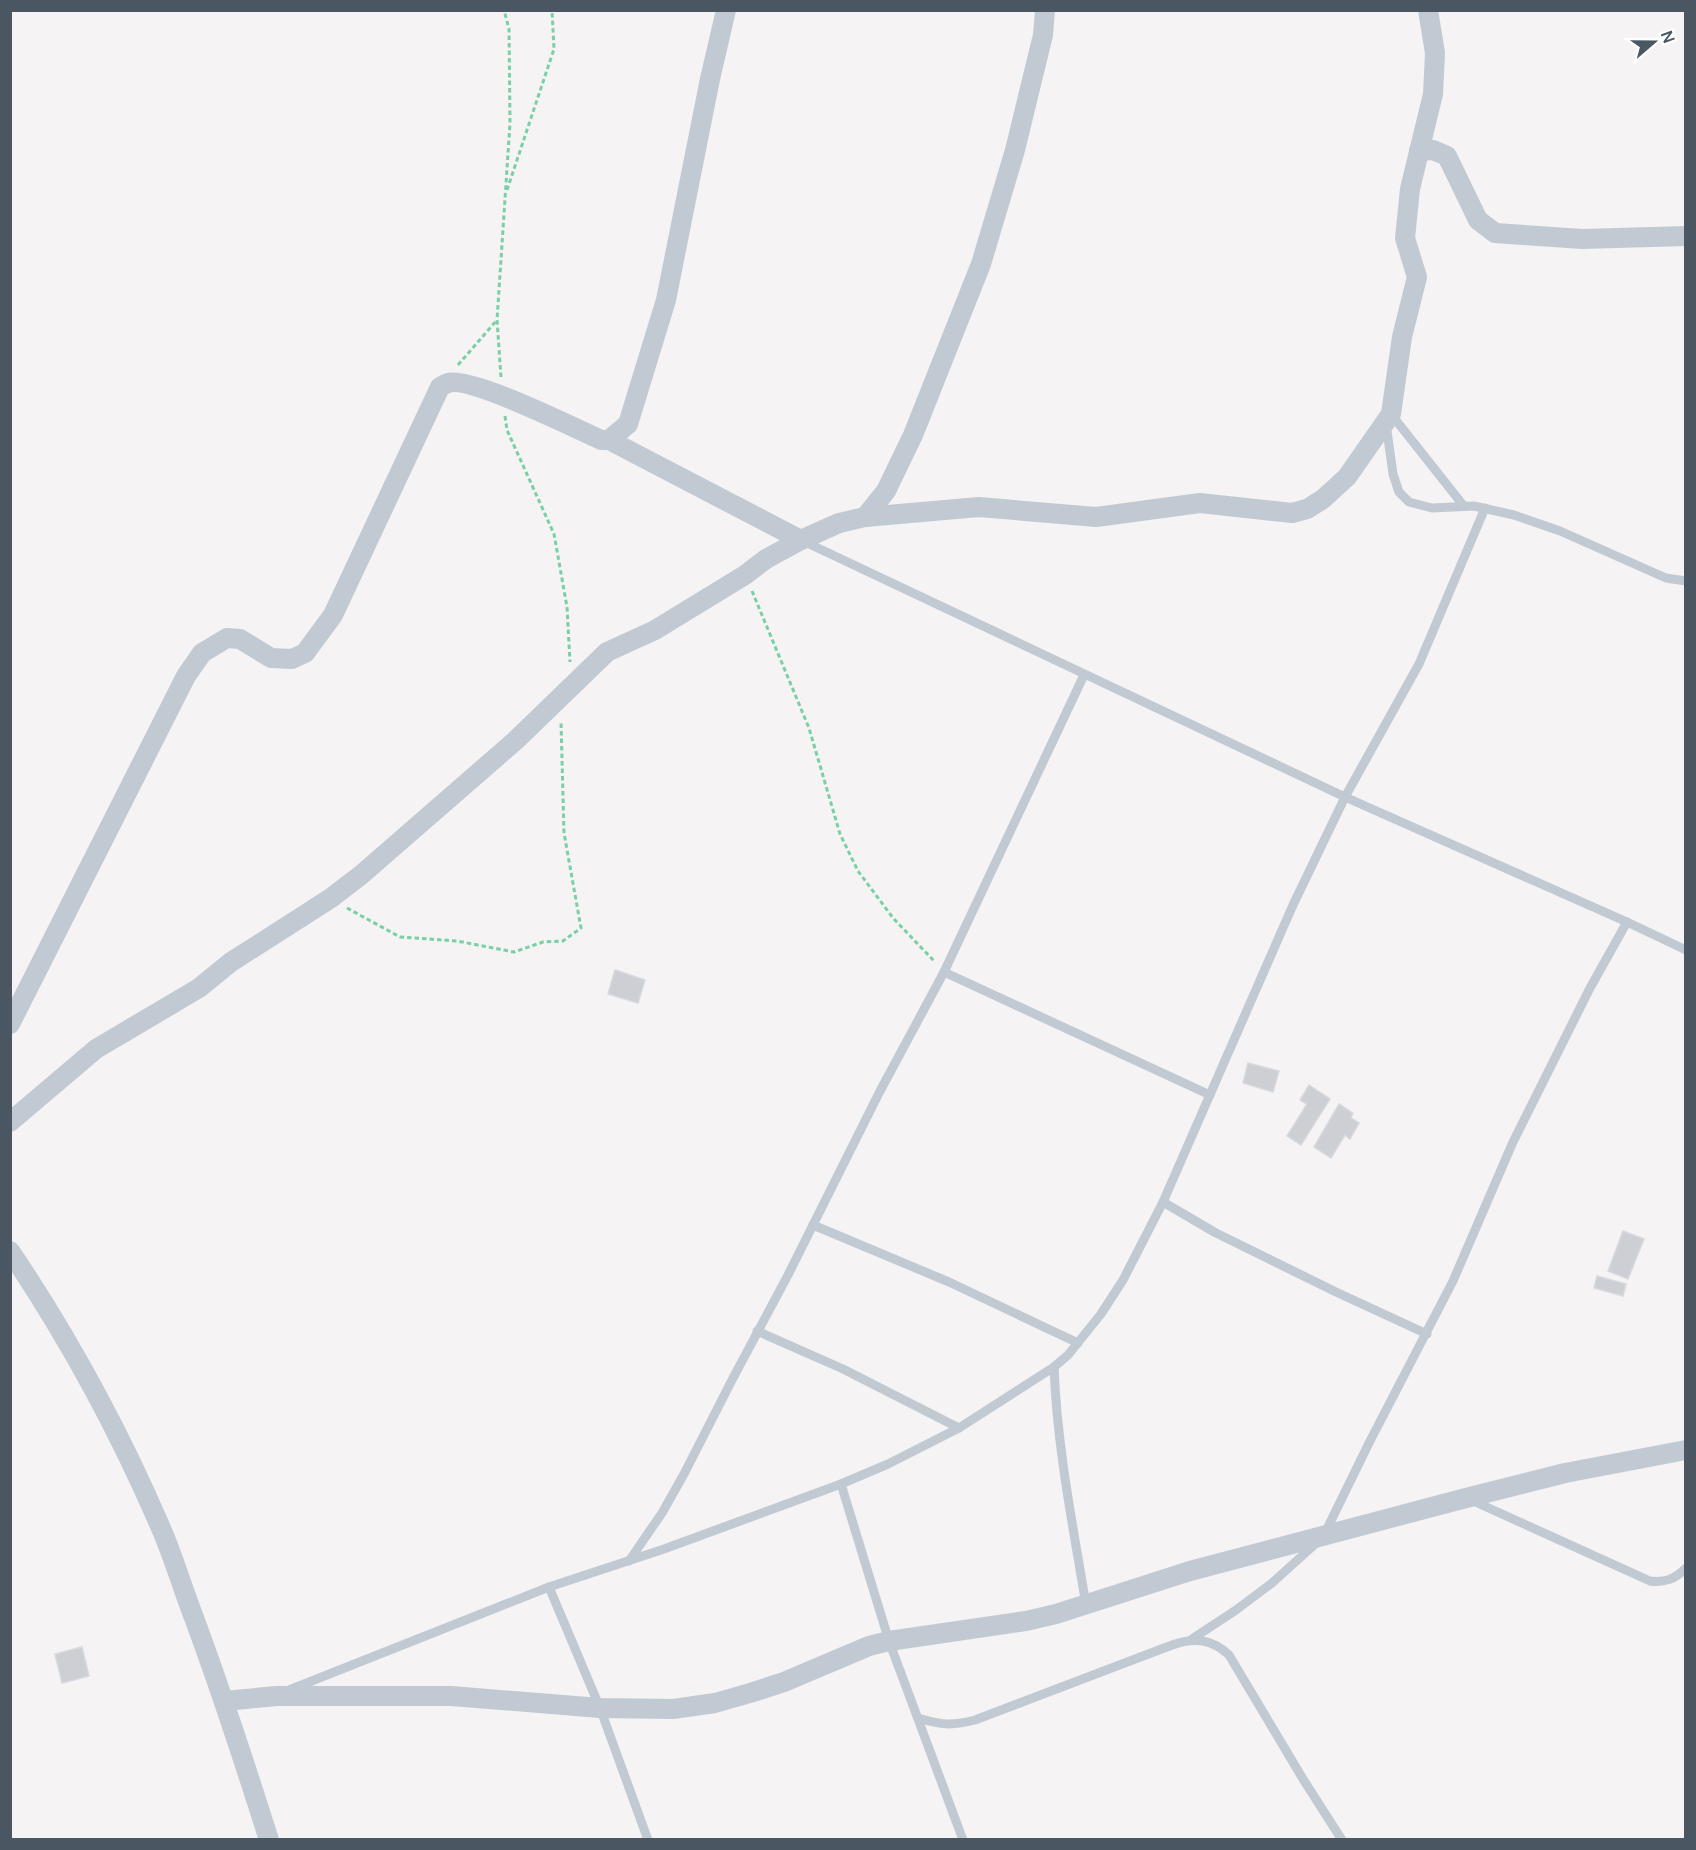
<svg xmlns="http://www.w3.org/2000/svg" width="1696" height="1850" font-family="Manrope,sans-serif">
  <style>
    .building { fill: #cdcfd5; stroke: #d7d9de; stroke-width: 1.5 }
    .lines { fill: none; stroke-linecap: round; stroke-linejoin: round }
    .path { stroke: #7ad0a6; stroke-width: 3; stroke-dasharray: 4.5 3; stroke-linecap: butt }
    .service { stroke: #c1cad2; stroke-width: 9 }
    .minor { stroke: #c1cad2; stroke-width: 20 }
  </style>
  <rect width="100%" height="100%" fill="#f5f3f3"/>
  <g class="building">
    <path d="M615 970 645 980 638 1003 608 994Z"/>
    <path d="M1248 1063 1279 1071 1273 1092 1243 1083Z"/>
    <path d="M1309 1085 1330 1099 1301 1145 1287 1136 1307 1104 1300 1100Z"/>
    <path d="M1339 1104 1353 1113 1351 1118 1359 1123 1350 1139 1345 1135 1331 1158 1314 1147Z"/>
    <path d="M1623 1231 1644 1239 1628 1279 1608 1271Z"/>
    <path d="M1597 1276 1626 1284 1623 1296 1594 1288Z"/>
    <path d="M82 1647 89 1676 62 1683 55 1654Z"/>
  </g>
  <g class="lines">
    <g class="path">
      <path d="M507 190 554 49 552 10"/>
      <path d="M458 365 497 320"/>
      <path d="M501 377 497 320 510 123 509 29 504 10"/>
      <path d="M505 416 507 430 554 534 567 607 570 662"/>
      <path d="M752 591 809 728 840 834 858 871 893 918 935 962"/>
      <path d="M347 908 400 937 457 941 514 952 543 942 563 941 581 928 564 833 561 722"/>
    </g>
    <g class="service">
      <path d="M1391 414 1463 505"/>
      <path d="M1386 424 1393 474 1399 492 1409 502 1432 508 1474 506 1514 515 1560 531 1666 578 1686 581"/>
      <path d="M803 541 1345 797 1627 922 1686 950"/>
      <path d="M944 972 1210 1095"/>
      <path d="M1163 1202 1216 1233 1336 1292 1427 1334"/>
      <path d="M813 1225 949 1282 1078 1343"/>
      <path d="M757 1331 843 1369 959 1428"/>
      <path d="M1054 1367C1057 1447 1073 1526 1086 1605"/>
      <path d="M841 1484 889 1641 963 1840"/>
      <path d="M1471 1500 1650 1581C1665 1583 1675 1579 1686 1568"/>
      <path d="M629 1561 662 1513 684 1474 732 1380 788 1275 879 1093 944 972 1084 675"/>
      <path d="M549 1587 600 1708 648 1840"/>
      <path d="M1192 1639 1236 1610 1272 1583 1323 1537 1370 1441 1453 1281 1513 1142 1590 988 1627 922"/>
      <path d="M289 1690 549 1587 664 1549 841 1484 888 1464 959 1428 1054 1367 1068 1355 1101 1314 1123 1280 1163 1202 1293 905 1345 797 1419 664 1485 508"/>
      <path d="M918 1718C941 1725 952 1726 975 1720L1172 1645C1194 1637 1212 1639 1229 1655L1303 1779 1342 1840"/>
    </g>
    <g class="minor">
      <path d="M1419 151 1433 150 1447 156 1478 220 1495 233 1582 239 1686 236"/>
      <path d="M609 440 801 540"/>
      <path d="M865 517 886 491 913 435 981 264 1015 150 1043 35 1045 10"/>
      <path d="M10 1024 186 676 202 653 227 638 240 639 271 658 292 659 305 653 333 615 440 387C442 386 445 384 448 383 470 376 575 428 601 440H609L628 424 666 300 710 79 726 10"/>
      <path d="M10 1122 96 1049 199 988 231 962 331 898 361 875 515 741 607 652 655 630 745 575 766 559 801 540 839 523 865 517 979 507 1096 517 1200 503 1292 513 1307 509 1323 499 1347 477 1391 414 1402 337 1417 277 1405 238 1410 189 1433 94 1435 53 1428 10"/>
      <path d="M10 1251C68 1337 119 1431 160 1526 172 1553 180 1580 190 1607 219 1684 244 1761 269 1840"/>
      <path d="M225 1701 276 1696H451L600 1708 673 1709 715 1703 750 1693 784 1682 869 1646 889 1641 1026 1621 1056 1614 1190 1571 1466 1498 1565 1473 1686 1450"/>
    </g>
  </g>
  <rect width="1696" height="1850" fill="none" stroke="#4a5661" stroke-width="24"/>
  <g transform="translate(1654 42) rotate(70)" stroke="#ffffff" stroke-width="4.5" paint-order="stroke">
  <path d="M0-4.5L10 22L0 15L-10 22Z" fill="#4a5661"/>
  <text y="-9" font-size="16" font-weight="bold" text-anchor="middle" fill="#4a5661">N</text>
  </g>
</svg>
